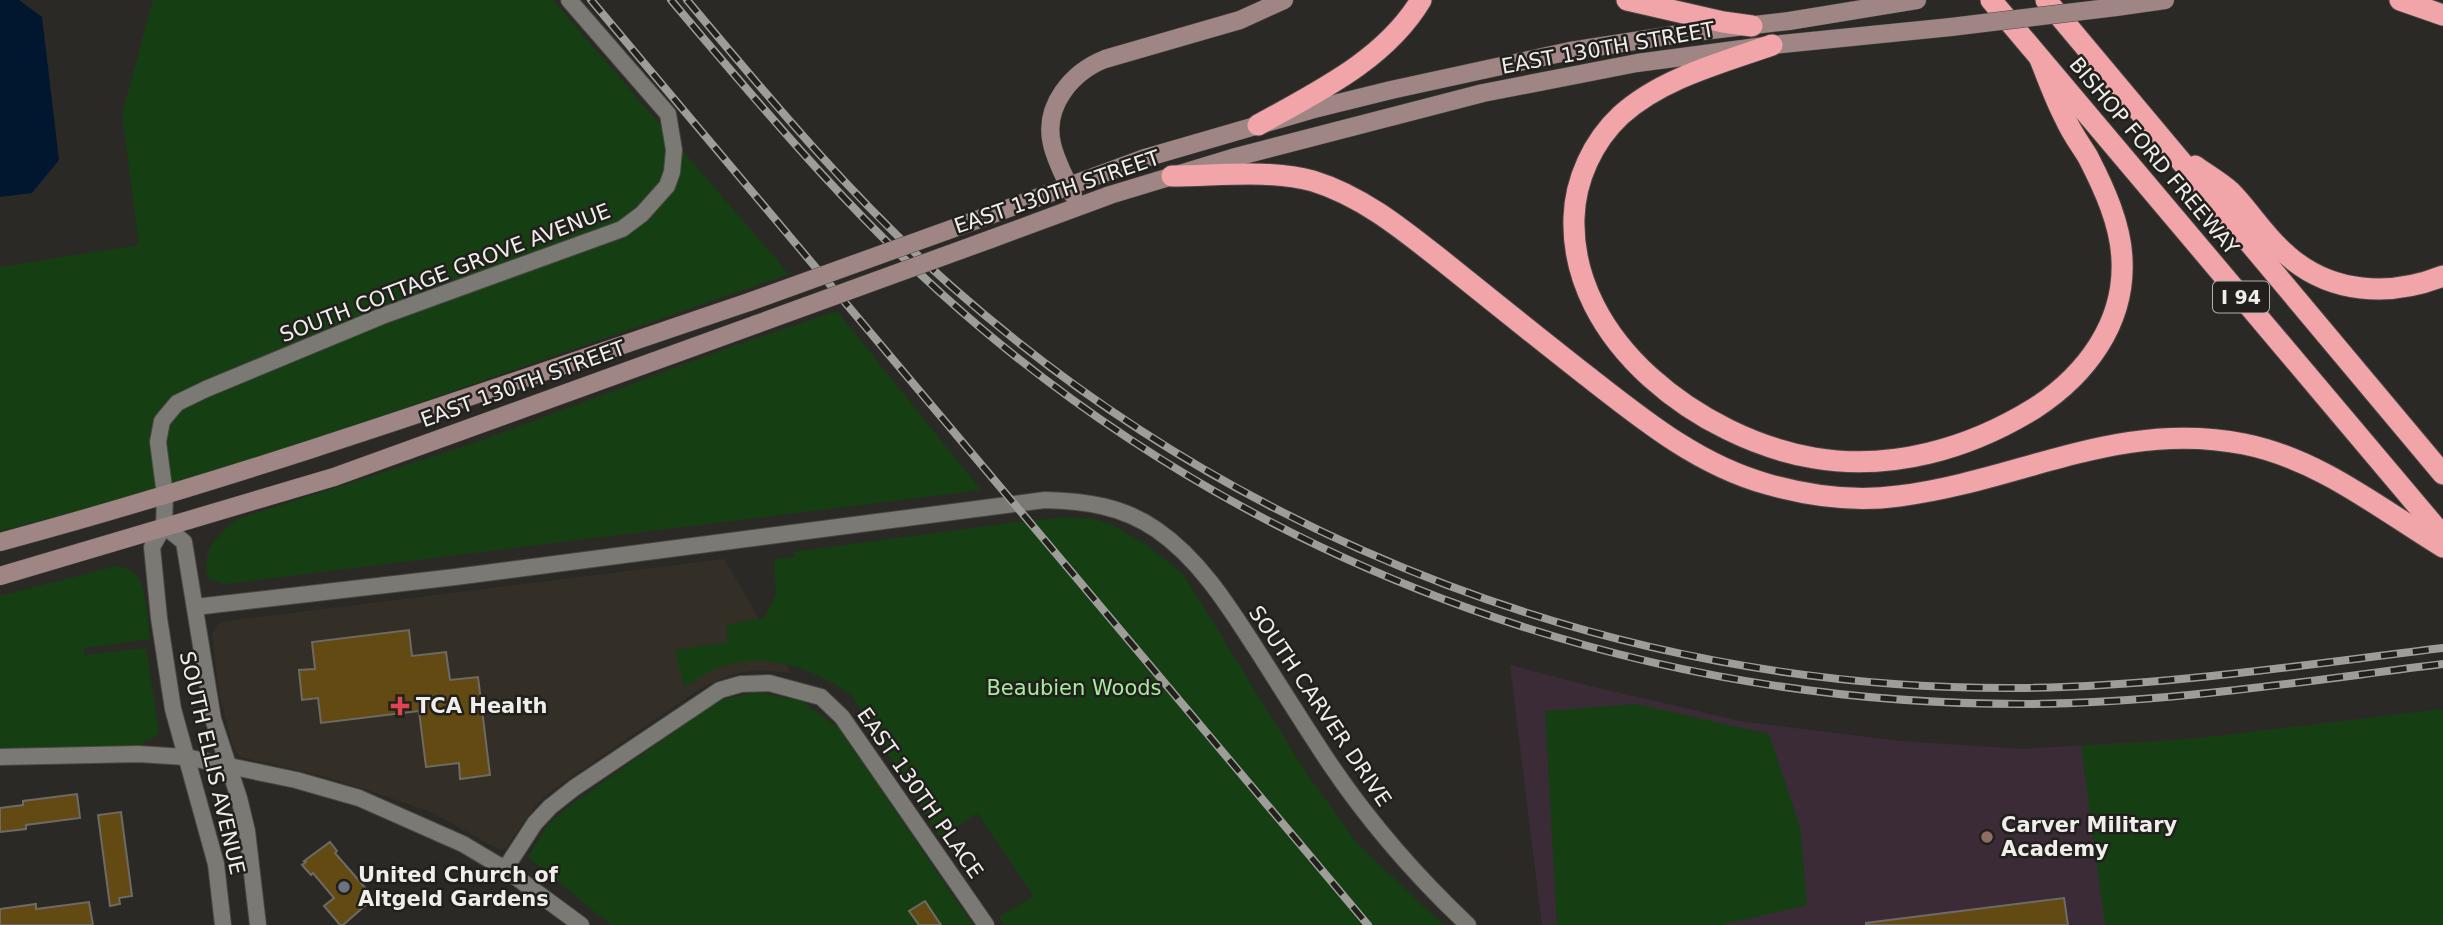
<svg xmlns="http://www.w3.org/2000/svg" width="2443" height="925" font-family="'DejaVu Sans',sans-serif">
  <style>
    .built { fill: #342f26 }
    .education { fill: #3b2b37 }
    .green { fill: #163e13 }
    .water { fill: #01162f }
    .building { fill: #634a13; stroke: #6d6a66; stroke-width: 2 }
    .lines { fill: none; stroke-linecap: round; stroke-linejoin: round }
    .street-casing { stroke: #494744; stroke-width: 18 }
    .secondary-casing { stroke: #494744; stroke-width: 19 }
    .highway-casing { stroke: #494744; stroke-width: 23 }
    .street { stroke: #7b7974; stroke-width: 16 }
    .secondary { stroke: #9f8684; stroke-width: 18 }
    .highway { stroke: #f2a5a8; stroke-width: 21 }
    .rail-casing { stroke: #9e9d9a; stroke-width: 8 }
    .rail { stroke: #22201c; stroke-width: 5; stroke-dasharray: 16; stroke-linecap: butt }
    .secondary-bridge-casing { stroke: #494744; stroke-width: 19; stroke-linecap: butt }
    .secondary-bridge { stroke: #9f8684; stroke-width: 18 }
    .health-dot { fill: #e0444e; stroke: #22201c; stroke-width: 2.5 }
    .education-dot { fill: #8d6e63; stroke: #22201c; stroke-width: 2.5 }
    .worship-dot { fill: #6b7280; stroke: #22201c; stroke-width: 2.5 }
    .labels { text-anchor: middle; stroke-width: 5; stroke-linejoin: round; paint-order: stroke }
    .shield { fill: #22201c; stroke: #b2b0ad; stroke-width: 2 }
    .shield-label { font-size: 19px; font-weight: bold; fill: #efeeeb }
    .street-label { font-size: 21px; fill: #efeeeb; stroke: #22201c }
    .park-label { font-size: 21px; fill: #a5eb9e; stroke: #22201c }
    .poi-label { font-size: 21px; font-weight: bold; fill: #efeeeb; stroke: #22201c; text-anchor: start }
  </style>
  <rect width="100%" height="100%" fill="#2b2926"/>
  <path class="built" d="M724 559 791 673 758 670 732 674 701 688 551 791 534 807 506 848 500 850 431 812 379 794 323 776 241 757 234 750 219 693 212 633 221 622Z"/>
  <path class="education" d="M1510 665 1590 686 1745 722 1900 741 2021 749 2192 739 2443 709V925H1542Z"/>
  <g class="green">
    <path d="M153 0H553L789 274 247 463 148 493 0 531V267L139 245 122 114Z"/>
    <path d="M837 311 981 490 225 584 209 579C200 551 216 538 235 520L471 444 728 348Z"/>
    <path d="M1070 517 1092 519 1111 524 1147 545 1183 574 1303 768 1356 842 1443 925H1005L999 917 1034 896 977 813 940 838 852 696C818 670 772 653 728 665 712 669 698 678 684 687L675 650 728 642 726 625 765 617 776 594 774 559 796 557 793 552 1017 522Z"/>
    <path d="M117 566C125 568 132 569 137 576 147 588 148 623 150 639L84 648V655L146 648 159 732 152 739 144 740 143 745 0 749V596Z"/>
    <path d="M756 692 801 701 839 728 973 925H611L528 857 549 823 568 807 717 701Z"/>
    <path d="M1636 704 1769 734 1800 827 1807 905 1722 925H1557L1545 711Z"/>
    <path d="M2443 709V925H2105L2081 746 2192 739Z"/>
  </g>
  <path class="water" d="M0 0H19L42 17 59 160 32 193 0 197Z"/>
  <g class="building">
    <path d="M409 630 412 656 446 652 450 680 478 677 490 775 460 779 459 763 426 767 419 711 321 723 318 698 302 700 299 670 315 669 312 642Z"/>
    <path d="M77 794 80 818 26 825V829L0 832V808L23 805V801Z"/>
    <path d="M121 812 132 896 119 898 120 904 110 906 98 815Z"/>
    <path d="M330 842 337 851 335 853 374 898 343 925H340L324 906 334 898 313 873 311 875 302 865 306 862 304 861Z"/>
    <path d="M2064 898 2068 925H1866V923Z"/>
    <path d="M925 901 941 925H919L909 911Z"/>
    <path d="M89 902 93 925H0V909L36 904V909Z"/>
  </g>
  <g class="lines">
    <g class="street-casing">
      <g id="street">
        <path d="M164 526 184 542 213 719 239 798 247 831 258 925"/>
        <path d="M195 607 455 577 1045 500C1085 501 1123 506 1157 530 1199 559 1228 605 1255 647 1280 686 1304 725 1330 764 1370 823 1416 876 1468 925"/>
        <path d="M0 757 138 754 186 757 296 780 359 798 463 844 505 869 581 925"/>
        <path d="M505 869 535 823 550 807 574 788 720 690 741 684 769 683 821 697 842 717 986 925"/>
        <path d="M223 925 216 864 173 709 159 618 152 547 164 526 165 495 158 442 162 421 177 403 206 389 382 316 622 229 642 214 667 186 672 172 674 150 668 114 569 0"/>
      </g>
    </g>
    <g class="secondary-casing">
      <g id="secondary">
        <path d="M2116 7 2165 0"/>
        <path d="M1073 195C1066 179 1056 162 1052 144 1043 106 1072 72 1105 59L1240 20 1284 0"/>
        <path d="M982 218 1145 158 1314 109 1391 90 1570 51 1686 33 1789 21 1917 0"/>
        <path d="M991 239 1110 195 1232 158 1483 93 1637 63 1772 45 1951 27"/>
        <path d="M0 542C253 474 500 386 749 302"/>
        <path d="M0 576 334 477 757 324"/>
      </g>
    </g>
    <g class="highway-casing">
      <g id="highway">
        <path d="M1627 0 1723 22 1752 26"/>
        <path d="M1991 0 2443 536"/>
        <path d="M2046 0 2443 474"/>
        <path d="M2400 0 2443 15"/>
        <path d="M1772 45C1721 63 1662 78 1621 115 1593 141 1575 180 1574 218 1570 342 1702 439 1814 458 1891 471 1969 449 2035 408 2086 375 2125 323 2122 260 2121 225 2104 188 2088 157 2080 144 2071 132 2065 118 2055 99 2048 79 2040 59"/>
        <path d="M1258 125C1317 92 1385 60 1421 0"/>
        <path d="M2195 166C2206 174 2220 182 2230 191 2250 211 2265 237 2287 255 2331 294 2390 297 2443 276"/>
        <path d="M1172 176C1216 176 1271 169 1313 181 1365 197 1407 233 1449 266 1495 303 1541 340 1587 376 1642 419 1698 465 1767 484 1809 496 1855 502 1899 496 2019 481 2119 419 2244 444 2319 459 2379 508 2443 547"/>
      </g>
    </g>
    <use href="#street" class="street"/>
    <use href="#secondary" class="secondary"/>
    <use href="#highway" class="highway"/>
    <g class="rail-casing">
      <g id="rail">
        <path d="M591 0 1368 925"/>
        <path d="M671 0C768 115 866 232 982 329 1274 574 1641 704 2022 704 2163 704 2304 681 2443 664"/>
        <path d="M687 0C770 99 853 199 950 285 1243 545 1625 690 2017 688 2159 687 2301 665 2443 648"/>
      </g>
    </g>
    <use href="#rail" class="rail"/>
    <g class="secondary-bridge-casing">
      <g id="secondary-bridge">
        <path d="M1951 27 2116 7"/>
        <path d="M749 302 982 218"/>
        <path d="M757 324 991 239"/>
      </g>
    </g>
    <use href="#secondary-bridge" class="secondary-bridge"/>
  </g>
  <path class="health-dot" d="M396.5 695.5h7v7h7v7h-7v7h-7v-7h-7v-7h7z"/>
  <circle class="education-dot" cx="1987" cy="837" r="7"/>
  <circle class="worship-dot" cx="344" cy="887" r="7"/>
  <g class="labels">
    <rect class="shield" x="2213" y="281.5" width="56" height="31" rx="5"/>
    <g class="shield-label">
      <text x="2241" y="304">I 94</text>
    </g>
    <g class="street-label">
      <text transform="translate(1608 48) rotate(-10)" y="7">EAST 130TH STREET</text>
      <text transform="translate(2154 156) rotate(50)" y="7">BISHOP FORD FREEWAY</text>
      <text transform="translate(1057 192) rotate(-19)" y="7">EAST 130TH STREET</text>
      <text transform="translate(445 273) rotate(-21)" y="7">SOUTH COTTAGE GROVE AVENUE</text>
      <text transform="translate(523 384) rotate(-20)" y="7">EAST 130TH STREET</text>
      <text transform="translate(1320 706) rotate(56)" y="7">SOUTH CARVER DRIVE</text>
      <text transform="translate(212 763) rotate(77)" y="7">SOUTH ELLIS AVENUE</text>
      <text transform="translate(920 793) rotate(55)" y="7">EAST 130TH PLACE</text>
    </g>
    <g class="park-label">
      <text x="1074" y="695">Beaubien Woods</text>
    </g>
    <g class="poi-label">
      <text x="416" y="713">TCA Health</text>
      <text x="2001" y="832">Carver Military<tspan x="2001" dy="24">Academy</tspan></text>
      <text x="358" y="882">United Church of<tspan x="358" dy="24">Altgeld Gardens</tspan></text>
    </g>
  </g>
</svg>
